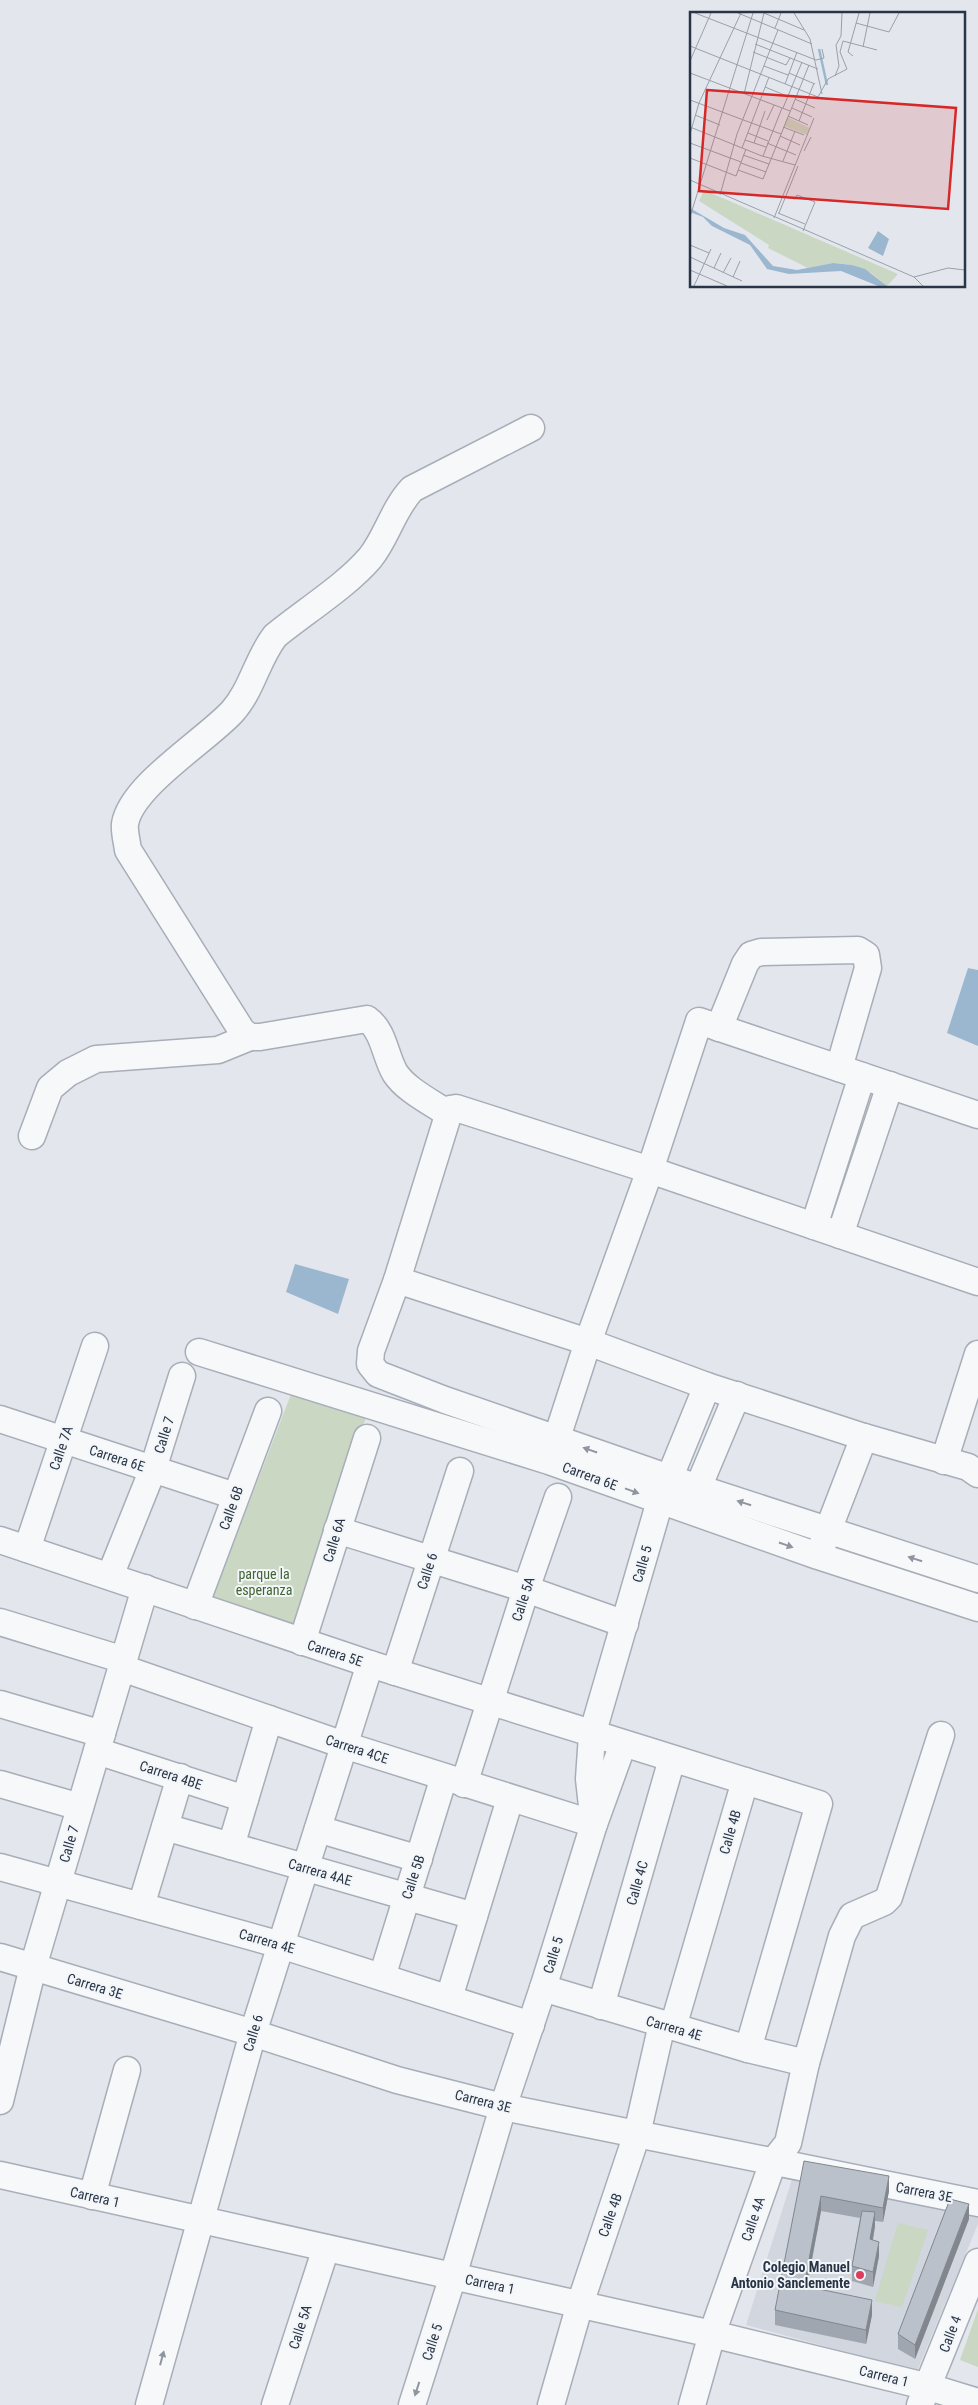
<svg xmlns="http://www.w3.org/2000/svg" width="978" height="2405" font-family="'Roboto Condensed',sans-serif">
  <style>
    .built { fill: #d1d6df }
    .green { fill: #c9d7c3 }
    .water { fill: #9bb7d0 }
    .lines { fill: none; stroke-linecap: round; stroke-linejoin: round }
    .minor-casing { stroke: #a7aeb8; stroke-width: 29 }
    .minor { stroke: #f7f8fa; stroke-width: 26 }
    .wall { fill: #a0a6af }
    .shaded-wall { fill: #82878e }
    .building { fill: #bac1cb; stroke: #82878e }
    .oneway { fill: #9096a0 }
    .poi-dot { fill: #dd3d5c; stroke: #f3f6f9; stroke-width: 2 }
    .labels { text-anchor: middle; stroke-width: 4; stroke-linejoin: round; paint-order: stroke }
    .street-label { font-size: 14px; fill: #293547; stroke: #f3f6f9 }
    .park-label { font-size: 14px; fill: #406434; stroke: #f3f6f9 }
    .poi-label { font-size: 14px; font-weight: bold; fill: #293547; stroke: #f3f6f9; text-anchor: end }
    .inset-river { fill: none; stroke: #9bb7d0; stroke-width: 2.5 }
    .inset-road { fill: none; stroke: #99a0ab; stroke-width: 1 }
    .view { fill: #d62828; fill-opacity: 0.15; stroke: #d62828; stroke-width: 2.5 }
    .inset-edge { fill: none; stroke: #293547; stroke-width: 2.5 }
  </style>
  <rect width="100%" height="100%" fill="#e3e7ed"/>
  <path class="built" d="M794 2173 978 2216V2224L917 2371 746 2325Z"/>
  <g class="green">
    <path d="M293 1389 368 1412 289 1637 208 1610Z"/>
    <path d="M898 2223 928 2230 902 2307 875 2301Z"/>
    <path d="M978 2309V2367L960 2360Z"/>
  </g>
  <g class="water">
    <path d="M968 968 978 970V1046L947 1033Z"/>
    <path d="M295 1264 349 1279 338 1314 286 1292Z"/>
  </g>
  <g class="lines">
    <g class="minor-casing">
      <g id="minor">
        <path d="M719 1028 745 964 751 955 761 952 858 950 866 955 868 968 839 1068"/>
        <path d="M447 1113C431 1102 406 1090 395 1073 385 1056 384 1031 367 1019L260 1037H250L242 1031 128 850C127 842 124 831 125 824 131 786 205 741 232 712 252 690 257 659 275 636 304 612 346 586 370 558 387 537 393 509 412 489L531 428"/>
        <path d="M978 1115 699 1021 650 1170 978 1282"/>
        <path d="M32 1136 50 1088 68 1073 96 1059 218 1050 250 1037"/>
        <path d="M814 1226 862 1076"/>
        <path d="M840 1235 890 1085"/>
        <path d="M397 1280 450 1109 456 1108 650 1170 588 1342 551 1456"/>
        <path d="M199 1352 549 1461 818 1556 978 1608"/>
        <path d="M0 1419 235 1496"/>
        <path d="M944 1461 978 1354"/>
        <path d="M978 1474 968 1467 864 1437 707 1386 588 1342 397 1280 371 1351 370 1364 378 1374 445 1400 698 1488 978 1579"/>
        <path d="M693 1505 698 1488 737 1395"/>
        <path d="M337 1530 526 1589 625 1624"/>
        <path d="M0 1540 370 1664 819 1804 748 2049"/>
        <path d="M822 1546 864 1437"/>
        <path d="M27 1549 95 1346"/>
        <path d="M110 1576 153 1469 182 1376"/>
        <path d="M195 1606 268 1411"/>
        <path d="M0 1622 124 1660"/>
        <path d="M302 1642 367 1438"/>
        <path d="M122 1668 344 1745 594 1824 623 1744"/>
        <path d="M395 1672 460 1471"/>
        <path d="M0 1704 102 1734"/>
        <path d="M97 1751 245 1799"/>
        <path d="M0 1784 80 1807"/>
        <path d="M464 1784 526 1589 558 1497"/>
        <path d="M165 1827 474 1916"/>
        <path d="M318 1829 419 1859"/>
        <path d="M231 1846 269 1719"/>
        <path d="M0 1867 281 1945 531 2025"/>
        <path d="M141 1906 180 1777"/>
        <path d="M0 1957 253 2033 397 2080 503 2107 978 2203"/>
        <path d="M382 1977 444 1777"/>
        <path d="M543 1988 748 2049 806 2063"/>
        <path d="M449 1998 510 1799"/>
        <path d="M601 2006 672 1759"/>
        <path d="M673 2027 745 1781"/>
        <path d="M0 2101 33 1967 145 1588"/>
        <path d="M0 2175 712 2334 929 2387 978 2402"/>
        <path d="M92 2196 127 2070"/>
        <path d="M149 2405 253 2033 370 1664"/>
        <path d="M275 2405 326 2248"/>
        <path d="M412 2405 453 2276 503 2107 543 1988 594 1824 589 1779 592 1735 660 1501 707 1386"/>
        <path d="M551 2405 580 2304 637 2134 662 2024"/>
        <path d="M692 2405 712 2334 773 2162 788 2143 806 2063 842 1936 852 1916 884 1902 889 1897 941 1735"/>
        <path d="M920 2405 978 2262"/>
      </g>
    </g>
    <use href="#minor" class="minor"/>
  </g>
  <g class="wall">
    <path d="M804 2161 889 2191 883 2222 875 2221V2226L873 2240 879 2256 873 2287 852 2281V2266L860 2218 821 2211 807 2287 872 2315 866 2344 775 2325V2310Z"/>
    <path d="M969 2219 915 2359 898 2349V2334Z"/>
  </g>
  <g class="shaded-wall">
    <path d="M889 2176V2191L883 2222V2208Z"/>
    <path d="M821 2196V2211L804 2301V2286Z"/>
    <path d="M969 2204V2219L915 2359V2345Z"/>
    <path d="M875 2212V2226L870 2254V2239Z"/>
    <path d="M879 2242V2256L873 2287V2272Z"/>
    <path d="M872 2300V2315L866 2344V2330Z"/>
  </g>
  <g class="building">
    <path d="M804 2161 889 2176 883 2208 821 2196 804 2286 872 2300 866 2330 775 2310Z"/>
    <path d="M950 2199 969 2204 915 2345 898 2334Z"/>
    <path d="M862 2211 875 2212 870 2239 879 2242 873 2272 852 2266Z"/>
  </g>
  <defs><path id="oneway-solid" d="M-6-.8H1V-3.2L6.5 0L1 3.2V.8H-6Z" transform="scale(1.25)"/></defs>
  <g class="oneway">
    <use href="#oneway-solid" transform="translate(590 1450) rotate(-161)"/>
    <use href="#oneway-solid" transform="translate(632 1491) rotate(20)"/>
    <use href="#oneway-solid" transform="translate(744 1503) rotate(-162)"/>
    <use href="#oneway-solid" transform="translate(786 1545) rotate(19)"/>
    <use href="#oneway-solid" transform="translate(915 1559) rotate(-162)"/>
    <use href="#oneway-solid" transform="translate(162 2358) rotate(-75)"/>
    <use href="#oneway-solid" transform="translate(417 2389) rotate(108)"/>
  </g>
  <circle class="poi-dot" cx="860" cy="2275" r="5"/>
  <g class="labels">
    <g class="street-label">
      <text transform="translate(164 1435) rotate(-73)" y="5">Calle 7</text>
      <text transform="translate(61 1448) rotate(-71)" y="5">Calle 7A</text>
      <text transform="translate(117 1458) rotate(18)" y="5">Carrera 6E</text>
      <text transform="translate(590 1476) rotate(20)" y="5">Carrera 6E</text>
      <text transform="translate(231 1508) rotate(-70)" y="5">Calle 6B</text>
      <text transform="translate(334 1540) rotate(-73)" y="5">Calle 6A</text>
      <text transform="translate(642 1564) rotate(-74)" y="5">Calle 5</text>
      <text transform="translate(427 1571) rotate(-72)" y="5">Calle 6</text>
      <text transform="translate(523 1599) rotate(-72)" y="5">Calle 5A</text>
      <text transform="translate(335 1653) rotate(18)" y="5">Carrera 5E</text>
      <text transform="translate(357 1749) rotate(18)" y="5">Carrera 4CE</text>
      <text transform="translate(171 1775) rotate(18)" y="5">Carrera 4BE</text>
      <text transform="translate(730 1832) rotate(-74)" y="5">Calle 4B</text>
      <text transform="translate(69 1844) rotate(-74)" y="5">Calle 7</text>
      <text transform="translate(320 1872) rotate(16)" y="5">Carrera 4AE</text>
      <text transform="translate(413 1877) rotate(-72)" y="5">Calle 5B</text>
      <text transform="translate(637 1883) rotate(-74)" y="5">Calle 4C</text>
      <text transform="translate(267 1941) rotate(16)" y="5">Carrera 4E</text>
      <text transform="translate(553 1955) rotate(-73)" y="5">Calle 5</text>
      <text transform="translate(95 1986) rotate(17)" y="5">Carrera 3E</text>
      <text transform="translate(674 2028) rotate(16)" y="5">Carrera 4E</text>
      <text transform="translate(253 2033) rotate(-73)" y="5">Calle 6</text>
      <text transform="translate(483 2101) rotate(14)" y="5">Carrera 3E</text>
      <text transform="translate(924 2192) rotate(11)" y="5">Carrera 3E</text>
      <text transform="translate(95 2197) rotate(13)" y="5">Carrera 1</text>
      <text transform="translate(610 2215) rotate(-71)" y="5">Calle 4B</text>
      <text transform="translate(753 2219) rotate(-71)" y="5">Calle 4A</text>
      <text transform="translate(490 2284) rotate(12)" y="5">Carrera 1</text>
      <text transform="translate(300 2327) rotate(-72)" y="5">Calle 5A</text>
      <text transform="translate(950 2334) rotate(-69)" y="5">Calle 4</text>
      <text transform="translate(432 2342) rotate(-72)" y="5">Calle 5</text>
      <text transform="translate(884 2376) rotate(14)" y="5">Carrera 1</text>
    </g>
    <g class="park-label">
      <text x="264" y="1579">parque la<tspan x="264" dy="16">esperanza</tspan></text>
    </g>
    <g class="poi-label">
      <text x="850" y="2272">Colegio Manuel<tspan x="850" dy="16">Antonio Sanclemente</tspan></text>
    </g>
  </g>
  <g transform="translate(690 12)">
    <rect width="275" height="275" fill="#e3e7ed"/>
    <path d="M97 105 120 116 117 123 94 114ZM14 178 208 262 197 274 181 261 162 253 143 251 118 256 78 236 79 233 9 189Z" fill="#c9d7c3"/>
    <path d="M0 196 34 216 55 223 83 254 107 258 143 251 162 253 175 257 197 274H188L151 259 99 262 77 257 60 233 22 214 13 205 0 200ZM188 219 199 227 193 244 178 236Z" fill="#9bb7d0"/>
    <path class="inset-river" d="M129 37 137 73"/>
    <path class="inset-road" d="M5 1 126 48 134 46 132 37M48 1 122 32M74 1 114 18M104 1 120 27 132 82M166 11 199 20 209 1M85 16 91 1M65 32 128 57M0 34 128 85 138 67 157 57 150 40 153 29 187 38M173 35 180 1M63 40 96 53 100 46M163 44 158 40 169 1M0 49 21 1M74 54 98 63M0 61 100 99M99 61 125 72M145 64 149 54 146 33 151 24 152 1M95 72 107 40M75 75 97 84M54 82 74 1M105 87 125 96M0 88 91 122M93 96 112 50M102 96 122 105M5 103 30 113M98 104 118 113M77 108 84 93M109 109 124 71M0 115 72 144 105 153M93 115 114 123M58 121 78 129M0 122 9 91 51 1M90 124 110 133M55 128 76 135M0 131 51 150M64 131 75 99M77 131 106 143M52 136 79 65M114 139 121 125M53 143 79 152M73 144 92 96M0 146 46 164 56 137M93 149 105 119M51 151 76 160M48 158 73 167 119 53M0 168 224 265 233 274M30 183 47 122 88 18M95 185 105 187 107 183 125 190 113 219M88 201 115 212M89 201 108 154M0 205 63 1M84 206 124 106M0 233 19 241M0 245 52 269M24 256 31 241M0 258 37 274M33 261 41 246M43 265 50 249M224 265 258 256 275 258M4 274 21 237"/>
    <path class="view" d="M17 78 266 96 258 197 9 179Z"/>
    <rect width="275" height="275" class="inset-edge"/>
  </g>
</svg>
